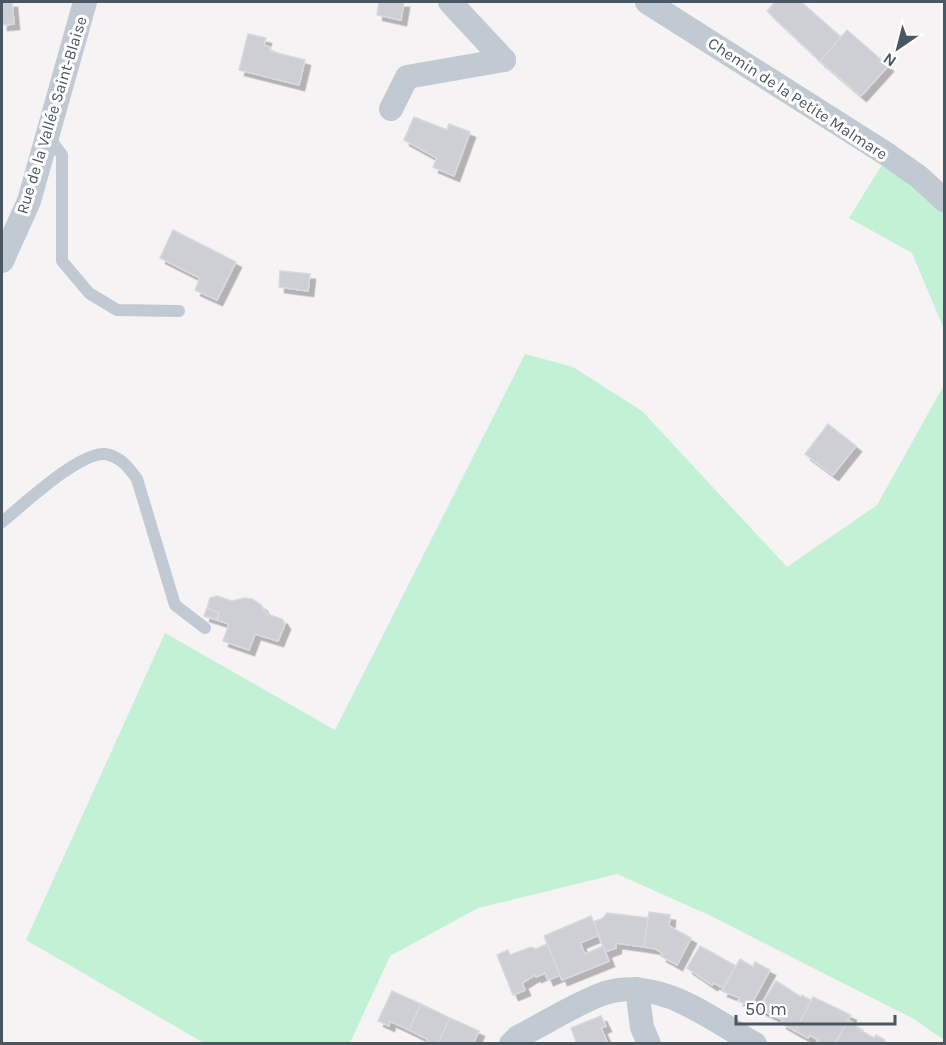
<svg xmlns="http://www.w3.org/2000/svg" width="946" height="1045" font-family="Karla,sans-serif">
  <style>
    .green { fill: #c3f1d5 }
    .building { fill: #cdcfd5; stroke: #d7d9de; stroke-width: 1.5; filter: url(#shadow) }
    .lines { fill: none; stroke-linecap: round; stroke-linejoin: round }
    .service { stroke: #c1cad2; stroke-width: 12 }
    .minor { stroke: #c1cad2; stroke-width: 24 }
    .labels { text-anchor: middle; stroke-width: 6; stroke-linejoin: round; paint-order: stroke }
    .street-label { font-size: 16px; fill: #4a5661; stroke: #fff }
  </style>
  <defs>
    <filter id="shadow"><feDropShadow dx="5.5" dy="5.5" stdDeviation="0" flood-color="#0004"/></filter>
  </defs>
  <rect width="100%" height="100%" fill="#f5f3f3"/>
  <g class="green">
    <path d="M888 155 944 191V329L912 253 849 218Z"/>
    <path d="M525 354 573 367 642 411 787 567 877 505 944 385V1040L914 1019 711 916 617 874 478 908 390 956 350 1043H204L26 940 165 633 335 730Z"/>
  </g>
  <g class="building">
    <path d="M2 2H12L14 24 2 25Z"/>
    <path d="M379 2H404L401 20 377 15Z"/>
    <path d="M775 2H801L841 37 820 61 767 11Z"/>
    <path d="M847 30 888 66 861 96 820 61Z"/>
    <path d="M248 34 266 38 264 45 270 47 269 51 305 60 299 85 239 70Z"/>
    <path d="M414 117 447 130 449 124 470 132 454 176 433 167 437 158 404 140Z"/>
    <path d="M173 230 236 262 217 300 195 290 200 278 160 258Z"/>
    <path d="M280 271 310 274 308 291 279 287Z"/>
    <path d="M828 424 856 446 833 475 805 454Z"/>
    <path d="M217 596 232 601 244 598 252 599 261 605 267 614 282 619 285 624 278 641 255 634 249 650 223 641 229 624 217 620 219 613 207 608 210 598Z"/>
    <path d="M207 608 219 613 217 620 204 616Z"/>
    <path d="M649 912 670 915 669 926 691 938 677 965 661 956 663 954 656 949 644 947Z"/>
    <path d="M607 913 648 918 644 947 616 943V948L605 952 593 922 603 918Z"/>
    <path d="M591 916 599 935 580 943 585 954 603 946 609 961 562 980 544 936Z"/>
    <path d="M547 944 560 975 548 980 545 973 536 977 535 975 522 983 525 990 513 995 497 955 508 950 510 955 531 947 536 949Z"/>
    <path d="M700 946 736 966 723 988 714 983 712 985 687 968Z"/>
    <path d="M740 959 753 967 755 962 770 970 750 1007 738 1000 740 998 722 991Z"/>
    <path d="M776 981 801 997 802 995 812 1001 795 1031 781 1023 783 1020 759 1009Z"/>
    <path d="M392 991 421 1004 409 1030 390 1021 389 1026 378 1021Z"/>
    <path d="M813 997 851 1015 835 1044H816L818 1040 810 1035 808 1038 795 1031Z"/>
    <path d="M421 1004 450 1018 438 1044H427V1039L409 1030Z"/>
    <path d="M601 1016 606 1026 601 1028 608 1044H577L571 1028Z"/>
    <path d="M450 1018 479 1031 473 1044 438 1043Z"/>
    <path d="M848 1020 857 1025 856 1028 874 1038 876 1035 885 1040 883 1044H835Z"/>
  </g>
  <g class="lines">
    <g class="service">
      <path d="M48 136 62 155V261L89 293 117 310 179 311"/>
      <path d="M2 522C23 505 79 452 105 454 120 456 129 468 137 479L175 605 205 628"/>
    </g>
    <g class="minor">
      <path d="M450 2 504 60"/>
      <path d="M647 2 888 155 919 177 944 200"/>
      <path d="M391 109 407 77 504 60"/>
      <path d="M2 261 29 201 85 2"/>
      <path d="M637 989 642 1027 649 1044"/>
      <path d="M511 1044 518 1037C546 1023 576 1003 605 993 659 976 711 1019 755 1044"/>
    </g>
  </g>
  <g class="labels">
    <g class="street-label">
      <text transform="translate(798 98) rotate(33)" y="6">Chemin de la Petite Malmare</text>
      <text transform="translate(51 115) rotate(-73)" y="6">Rue de la Vallée Saint-Blaise</text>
    </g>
  </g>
  <rect width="946" height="1045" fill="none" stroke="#4a5661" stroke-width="6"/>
  <g transform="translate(898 48) rotate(215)" stroke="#ffffff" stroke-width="4.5" paint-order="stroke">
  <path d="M0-4.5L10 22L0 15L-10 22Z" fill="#4a5661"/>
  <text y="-9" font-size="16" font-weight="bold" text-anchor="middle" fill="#4a5661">N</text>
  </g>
  <path d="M736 1015v9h159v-9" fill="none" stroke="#4a5661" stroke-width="3"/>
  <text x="745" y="1015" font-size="18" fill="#4a5661" stroke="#ffffff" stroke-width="4.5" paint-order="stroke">50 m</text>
</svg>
